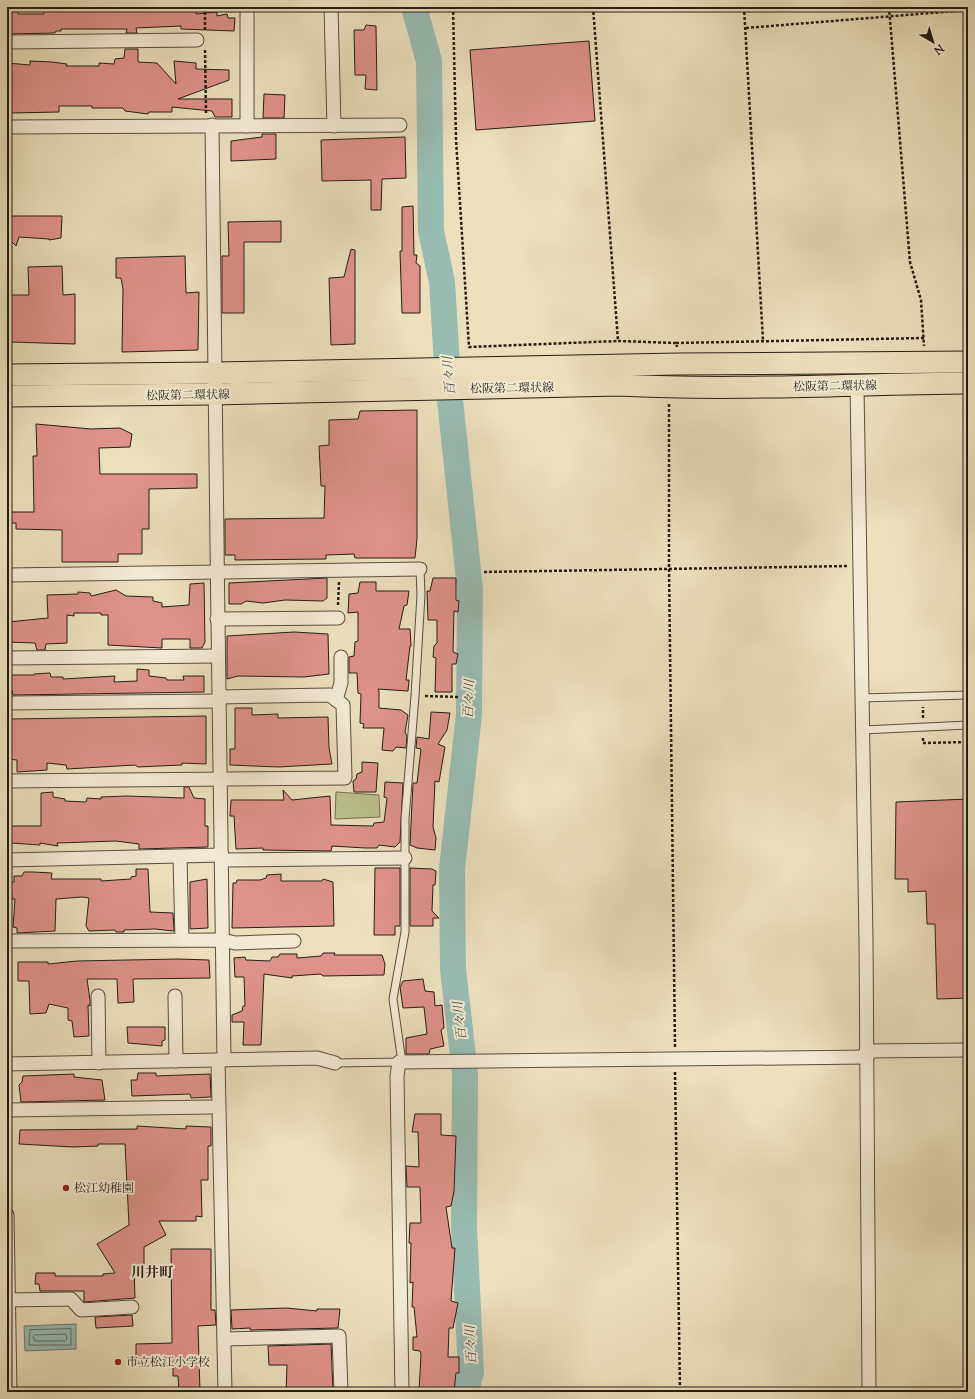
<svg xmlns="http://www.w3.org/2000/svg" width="975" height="1399" font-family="'Sorts Mill Goudy','Noto Serif JP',serif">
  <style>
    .green { fill: #bbc18e; stroke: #706f51 }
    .water { fill: #98bcb2; stroke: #6a7c73 }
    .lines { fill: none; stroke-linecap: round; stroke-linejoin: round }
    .shore { stroke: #5e6c63; stroke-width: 1 }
    .river { stroke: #98bcb2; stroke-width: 26 }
    .building { fill: #df928a; stroke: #241d14 }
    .service-casing { stroke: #564e3e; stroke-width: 9 }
    .minor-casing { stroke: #564e3e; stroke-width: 15 }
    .primary-casing { stroke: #241d14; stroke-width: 23 }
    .path { stroke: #241d14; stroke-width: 2.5; stroke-dasharray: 3 2; stroke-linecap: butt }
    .service { stroke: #f2ead3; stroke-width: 7 }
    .minor { stroke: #f2ead3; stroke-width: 13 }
    .primary { stroke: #ebdfbc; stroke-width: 21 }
    .poi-dot { fill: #8f2418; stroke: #f2ead3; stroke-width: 1.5 }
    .labels { text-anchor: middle; stroke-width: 4; stroke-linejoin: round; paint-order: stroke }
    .street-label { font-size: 12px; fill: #241d14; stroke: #f2ead3 }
    .poi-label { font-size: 12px; fill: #241d14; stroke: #f2ead3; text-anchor: start }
    .water-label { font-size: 13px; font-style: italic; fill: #474d43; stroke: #f2ead3 }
    .quarter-label { font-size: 14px; font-weight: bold; fill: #241d14; stroke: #f2ead3 }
  </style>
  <rect width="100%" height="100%" fill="#ebdfbc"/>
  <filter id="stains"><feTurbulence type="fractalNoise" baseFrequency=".005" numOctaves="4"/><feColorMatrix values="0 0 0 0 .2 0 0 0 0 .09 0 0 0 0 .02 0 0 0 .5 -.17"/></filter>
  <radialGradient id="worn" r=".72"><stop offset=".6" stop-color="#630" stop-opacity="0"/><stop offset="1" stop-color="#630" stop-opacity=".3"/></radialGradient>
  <path class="green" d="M336 792 379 795 380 817 335 819Z"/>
  <path class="water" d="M76 1324V1349L25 1351 24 1326Z"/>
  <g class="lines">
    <g class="shore">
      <path d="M71 1329V1345H29L30 1330Z"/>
      <path d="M35 1335 66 1334 67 1339 65 1341H35L33 1337Z"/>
    </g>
    <path class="river" d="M414 7 429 61 431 231 442 282 448 381 470 589 469 714 452 869 453 969 465 1074 464 1227 471 1372 466 1392"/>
  </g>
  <g class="building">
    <path d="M9 7H18V14H44V9L62 8V11L122 10V7L196 9V14L217 12V16L227 14 228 18H235L234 31 181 29V26L136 28 137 33H126L127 29H61V31H56L55 33 7 34Z"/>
    <path d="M366 25 376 26 377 90 365 89 366 75H355L354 30H364Z"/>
    <path d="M589 41 595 121 476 130 470 50Z"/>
    <path d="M125 49H138V62L157 63 176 84 174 61 196 63V69L229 70V80L178 99H232V117H215L212 111 172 107V112H149L148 114 125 111 123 108H92V106H59V112L11 113V110H7V63L30 65V61L52 62 67 64 66 66H99V63L114 64 115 59 124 58Z"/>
    <path d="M264 94 285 95 284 118H263Z"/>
    <path d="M262 134H276V159L231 161V141L262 137Z"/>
    <path d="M405 137 406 178 382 179 381 210H371V180L322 181 321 140Z"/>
    <path d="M413 206 414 255H417L416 263 420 266V313H402L400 251H402V207Z"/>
    <path d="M7 216H62L61 238 49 240V239L19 237 16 246 7 237Z"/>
    <path d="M281 221V242H244V313H222V256H229L228 222Z"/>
    <path d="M351 249 355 250V344L331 345 329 278 344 277Z"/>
    <path d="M185 256 186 293 199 292 198 350 122 352 123 289 121 278H116V258Z"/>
    <path d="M62 266 63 295 75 294V344L10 342 9 295H29L28 267Z"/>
    <path d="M417 410V539L415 558H355L354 554 326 555V559L235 560V555H225V519L324 518 325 486H321L319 446 329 445V420L358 419 360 411Z"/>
    <path d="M36 424 91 429 120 428 132 434 130 447 99 448 100 474H197V488L149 489V529H142V554H118V562H62V530L16 529V523H11V512H34L33 456H37Z"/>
    <path d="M327 578V598L323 601 285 600 263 603 246 601 241 604H229V583Z"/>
    <path d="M433 578H456V600L459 601 458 612 454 611 453 652 458 654 456 664H452V692H435L436 658 433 657 434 646 437 643V620H428L427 591H430Z"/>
    <path d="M360 582H376V591H409L407 605 404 606 399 629H410L411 646H410L406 680H409L408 691 378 689 379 691V708L401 710 408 715 405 732 407 736 406 748 396 747 393 751 382 750 384 728H363L364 724 360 723 361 694 358 693 357 673H349V657L354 656 355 642 358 641V612L348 613 349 594 358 593Z"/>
    <path d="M204 583 205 642 202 648H190V639H162V648L108 645V615H101V613H74V616L67 615V643L46 644 45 650H37L35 643 7 642 8 622 48 618 47 595 78 594V592L90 593 91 596 116 590 126 596 153 597V601L162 603V607L189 605 190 584Z"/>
    <path d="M294 632 328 634 329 674 304 677 238 676 227 679V636Z"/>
    <path d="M137 669 149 670V676L166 678 167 680H184L183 676H204V692L13 695 12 690H9V681L11 680 12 675H34V674L50 673 51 677H63V679L115 676 114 682 137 681Z"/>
    <path d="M235 708H252V715L278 714V718L328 717 329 748 332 764 278 767 230 765V749H235Z"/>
    <path d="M431 712 450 713 447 730 438 744 445 747 439 782 435 781 433 827 436 838 435 850 417 848 410 845 413 783H417L421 749 416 748 417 737 429 739Z"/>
    <path d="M206 716V764L182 763V765L138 767 135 765 67 769 66 765 47 763V770L17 772V760L8 759V723L11 719Z"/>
    <path d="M362 762 378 763 376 792H354L353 781 356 779 357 774 362 772Z"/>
    <path d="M385 782 403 783 400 842 395 847 379 845 377 848H365L332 846 331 851 263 850V848L236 849 234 816H230L231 800H284L283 790 292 800 330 796 331 825 373 826 374 823 384 822 387 798 384 797Z"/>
    <path d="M184 787H189L194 798 205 799V826H208V847L139 849V844L116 841 57 843 58 846 40 843V845L11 843V826H41V793L53 792V797L65 799V801L86 802 87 798 101 799V797L127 796 184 798Z"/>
    <path d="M968 799V998L937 999 935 924H927L926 891 908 892V879H895L896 802Z"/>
    <path d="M375 868H400V926H395V935H374Z"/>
    <path d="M410 868 432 869 436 871 435 885H433L432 911 439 918H433V926H410Z"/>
    <path d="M136 869H148L150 912 173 913 174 931 155 929 124 930V932H116L115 930 89 931 86 926 89 898 82 897 56 899 55 931 17 933V928L13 927 15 899H12L11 882H14V876H22L24 872H33L52 873 51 879H101V881L131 879V877L136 876Z"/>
    <path d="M281 874V881H322L323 879 333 882 334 926 232 928 233 883H236L237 880H260L266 878 267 875Z"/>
    <path d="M207 879 208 928 190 929V882Z"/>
    <path d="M323 953H335L334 955H382L385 964 384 975 323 976 321 974 292 976V978L264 974 261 1045H243L244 1022H232V1015L242 1011 243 1006H245L244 977H235L234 958 245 957 246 960 270 961 272 957H278L280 954H297V958L321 956Z"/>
    <path d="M178 959 209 960 210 978 133 979 134 1002 118 1003 117 979H87L90 1000V1006L88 1005 89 1036 74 1037 72 1021 68 1020V1008L49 1004 46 1013 30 1014 29 981H18V962H48V964L77 961Z"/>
    <path d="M423 979 425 991 434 992 435 1006 442 1005 444 1028 441 1030 444 1046 430 1049 429 1054H406V1038L427 1034 424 1007 403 1008 400 987 403 981Z"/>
    <path d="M127 1027H165V1040L162 1041V1046L128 1043Z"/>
    <path d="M138 1073H156V1076L210 1074 211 1097 191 1098 190 1094 132 1096 131 1080H137Z"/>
    <path d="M74 1074V1077L102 1080 105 1100 21 1102 19 1085 22 1082 23 1076Z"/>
    <path d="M415 1114H441V1135L456 1136 454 1191 451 1206 446 1207 452 1248H455L451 1301 458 1303 453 1328H449L448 1357H459V1373H456L454 1392H419L421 1354 420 1351 413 1350V1337H417L414 1307H412L413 1282 410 1283 411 1243H409L410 1223H421L420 1187H407L406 1166 419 1167 418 1132H412Z"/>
    <path d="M137 1126 186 1129V1126L211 1127V1146H208V1180H201L202 1217 196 1216V1221H159L166 1235 144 1247V1266L134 1267 135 1298 84 1302V1291H40L39 1284H35L36 1273H55V1276H103V1274L115 1273 97 1244 129 1225 125 1144H98V1146L74 1147 19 1144 20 1130 137 1129Z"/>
    <path d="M171 1249H211V1310H215L216 1325 198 1326 200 1392H179L178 1376H173V1363L136 1364V1344L172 1343Z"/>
    <path d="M286 1308 317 1311V1309H340L338 1328 250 1330V1328L232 1329 231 1310Z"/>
    <path d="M132 1315 133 1326 96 1328 95 1317Z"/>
    <path d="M331 1344 333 1391 295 1389 293 1392H286L287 1365H269L268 1346Z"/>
  </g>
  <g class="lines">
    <g class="service-casing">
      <g id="service">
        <path d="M862 698 968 695"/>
        <path d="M863 730 968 725"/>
        <path d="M335 1063 402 1062 393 999 405 932V819L415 696 421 595 420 569"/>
      </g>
    </g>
    <g class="minor-casing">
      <g id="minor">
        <path d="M247 7V126"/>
        <path d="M331 7 334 126"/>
        <path d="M7 42 197 40"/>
        <path d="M212 125C214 437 221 748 224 1060"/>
        <path d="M7 127 400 125"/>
        <path d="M857 387 866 940 869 1392"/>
        <path d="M7 575 420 569"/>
        <path d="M217 619 338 618"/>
        <path d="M7 658 218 656"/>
        <path d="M336 700 341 683V657"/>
        <path d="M7 703 219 701"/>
        <path d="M7 781 345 778 343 705 330 695 219 697"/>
        <path d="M180 857 182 940"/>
        <path d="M7 860 222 855"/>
        <path d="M222 860 405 858"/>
        <path d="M7 941 223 940 235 943 294 941"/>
        <path d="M98 996 99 1063"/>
        <path d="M175 996 176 1061"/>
        <path d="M866 1051 968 1050"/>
        <path d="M218 1060 225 1392"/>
        <path d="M399 1062 397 1076 402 1392"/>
        <path d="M402 1062 867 1057"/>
        <path d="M7 1064 317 1058 335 1063"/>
        <path d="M7 1110 211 1107"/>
        <path d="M7 1215 10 1392"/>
        <path d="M9 1300 71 1299 81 1310 132 1307"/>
        <path d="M224 1339 339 1336 341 1392"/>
      </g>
    </g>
    <g class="primary-casing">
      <g id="primary">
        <path d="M7 375 214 373 678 364 968 362"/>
        <path d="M7 396 214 394 618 385C735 391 851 384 968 383"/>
      </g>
    </g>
    <g class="path">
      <path d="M205 7V31"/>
      <path d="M453 7 456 139 469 347 618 341"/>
      <path d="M593 7 618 341 676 343 677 347"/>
      <path d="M744 7 763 341"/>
      <path d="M889 7 910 262 921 300 924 346"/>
      <path d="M746 28 968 10"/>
      <path d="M205 50 206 113"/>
      <path d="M676 343 924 338"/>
      <path d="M669 404V568L675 1047"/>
      <path d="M484 572 848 566"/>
      <path d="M338 605 339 582"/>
      <path d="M425 696 458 697"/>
      <path d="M923 718V707"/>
      <path d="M923 738V743L968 742"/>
      <path d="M675 1072 680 1392"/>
    </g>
    <use href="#service" class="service"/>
    <use href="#minor" class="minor"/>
    <use href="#primary" class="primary"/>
  </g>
  <g class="poi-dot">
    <circle cx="66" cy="1188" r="4"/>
    <circle cx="118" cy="1362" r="4"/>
  </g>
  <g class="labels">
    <g class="street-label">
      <text transform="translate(835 386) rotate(-1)" y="4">松阪第二環状線</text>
      <text transform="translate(512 388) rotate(-1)" y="4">松阪第二環状線</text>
      <text transform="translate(188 395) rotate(-1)" y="4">松阪第二環状線</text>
    </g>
    <g class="poi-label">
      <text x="74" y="1192">松江幼稚園</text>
      <text x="126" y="1366">市立松江小学校</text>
    </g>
    <g class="water-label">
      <text transform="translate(448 376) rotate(-95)" y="5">百々川</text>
      <text transform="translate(468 699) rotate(-88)" y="5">百々川</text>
      <text transform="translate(459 1021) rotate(-97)" y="5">百々川</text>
      <text transform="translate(470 1345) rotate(-93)" y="5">百々川</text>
    </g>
    <g class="quarter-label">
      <text x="152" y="1277">川井町</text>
    </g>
  </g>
  <rect width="975" height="1399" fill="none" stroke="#ebdfbc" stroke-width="24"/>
  <rect x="8" y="8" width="959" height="1383" fill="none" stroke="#241d14" stroke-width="2"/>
  <rect x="12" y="12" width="951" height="1375" fill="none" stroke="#241d14"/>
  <g transform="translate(933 42) rotate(142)" stroke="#f2ead3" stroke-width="3" paint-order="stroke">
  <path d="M0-3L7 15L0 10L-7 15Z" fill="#241d14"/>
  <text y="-6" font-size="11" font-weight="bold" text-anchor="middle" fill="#241d14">N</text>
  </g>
  <rect width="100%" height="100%" filter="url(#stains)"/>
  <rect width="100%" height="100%" fill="url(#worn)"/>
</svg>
